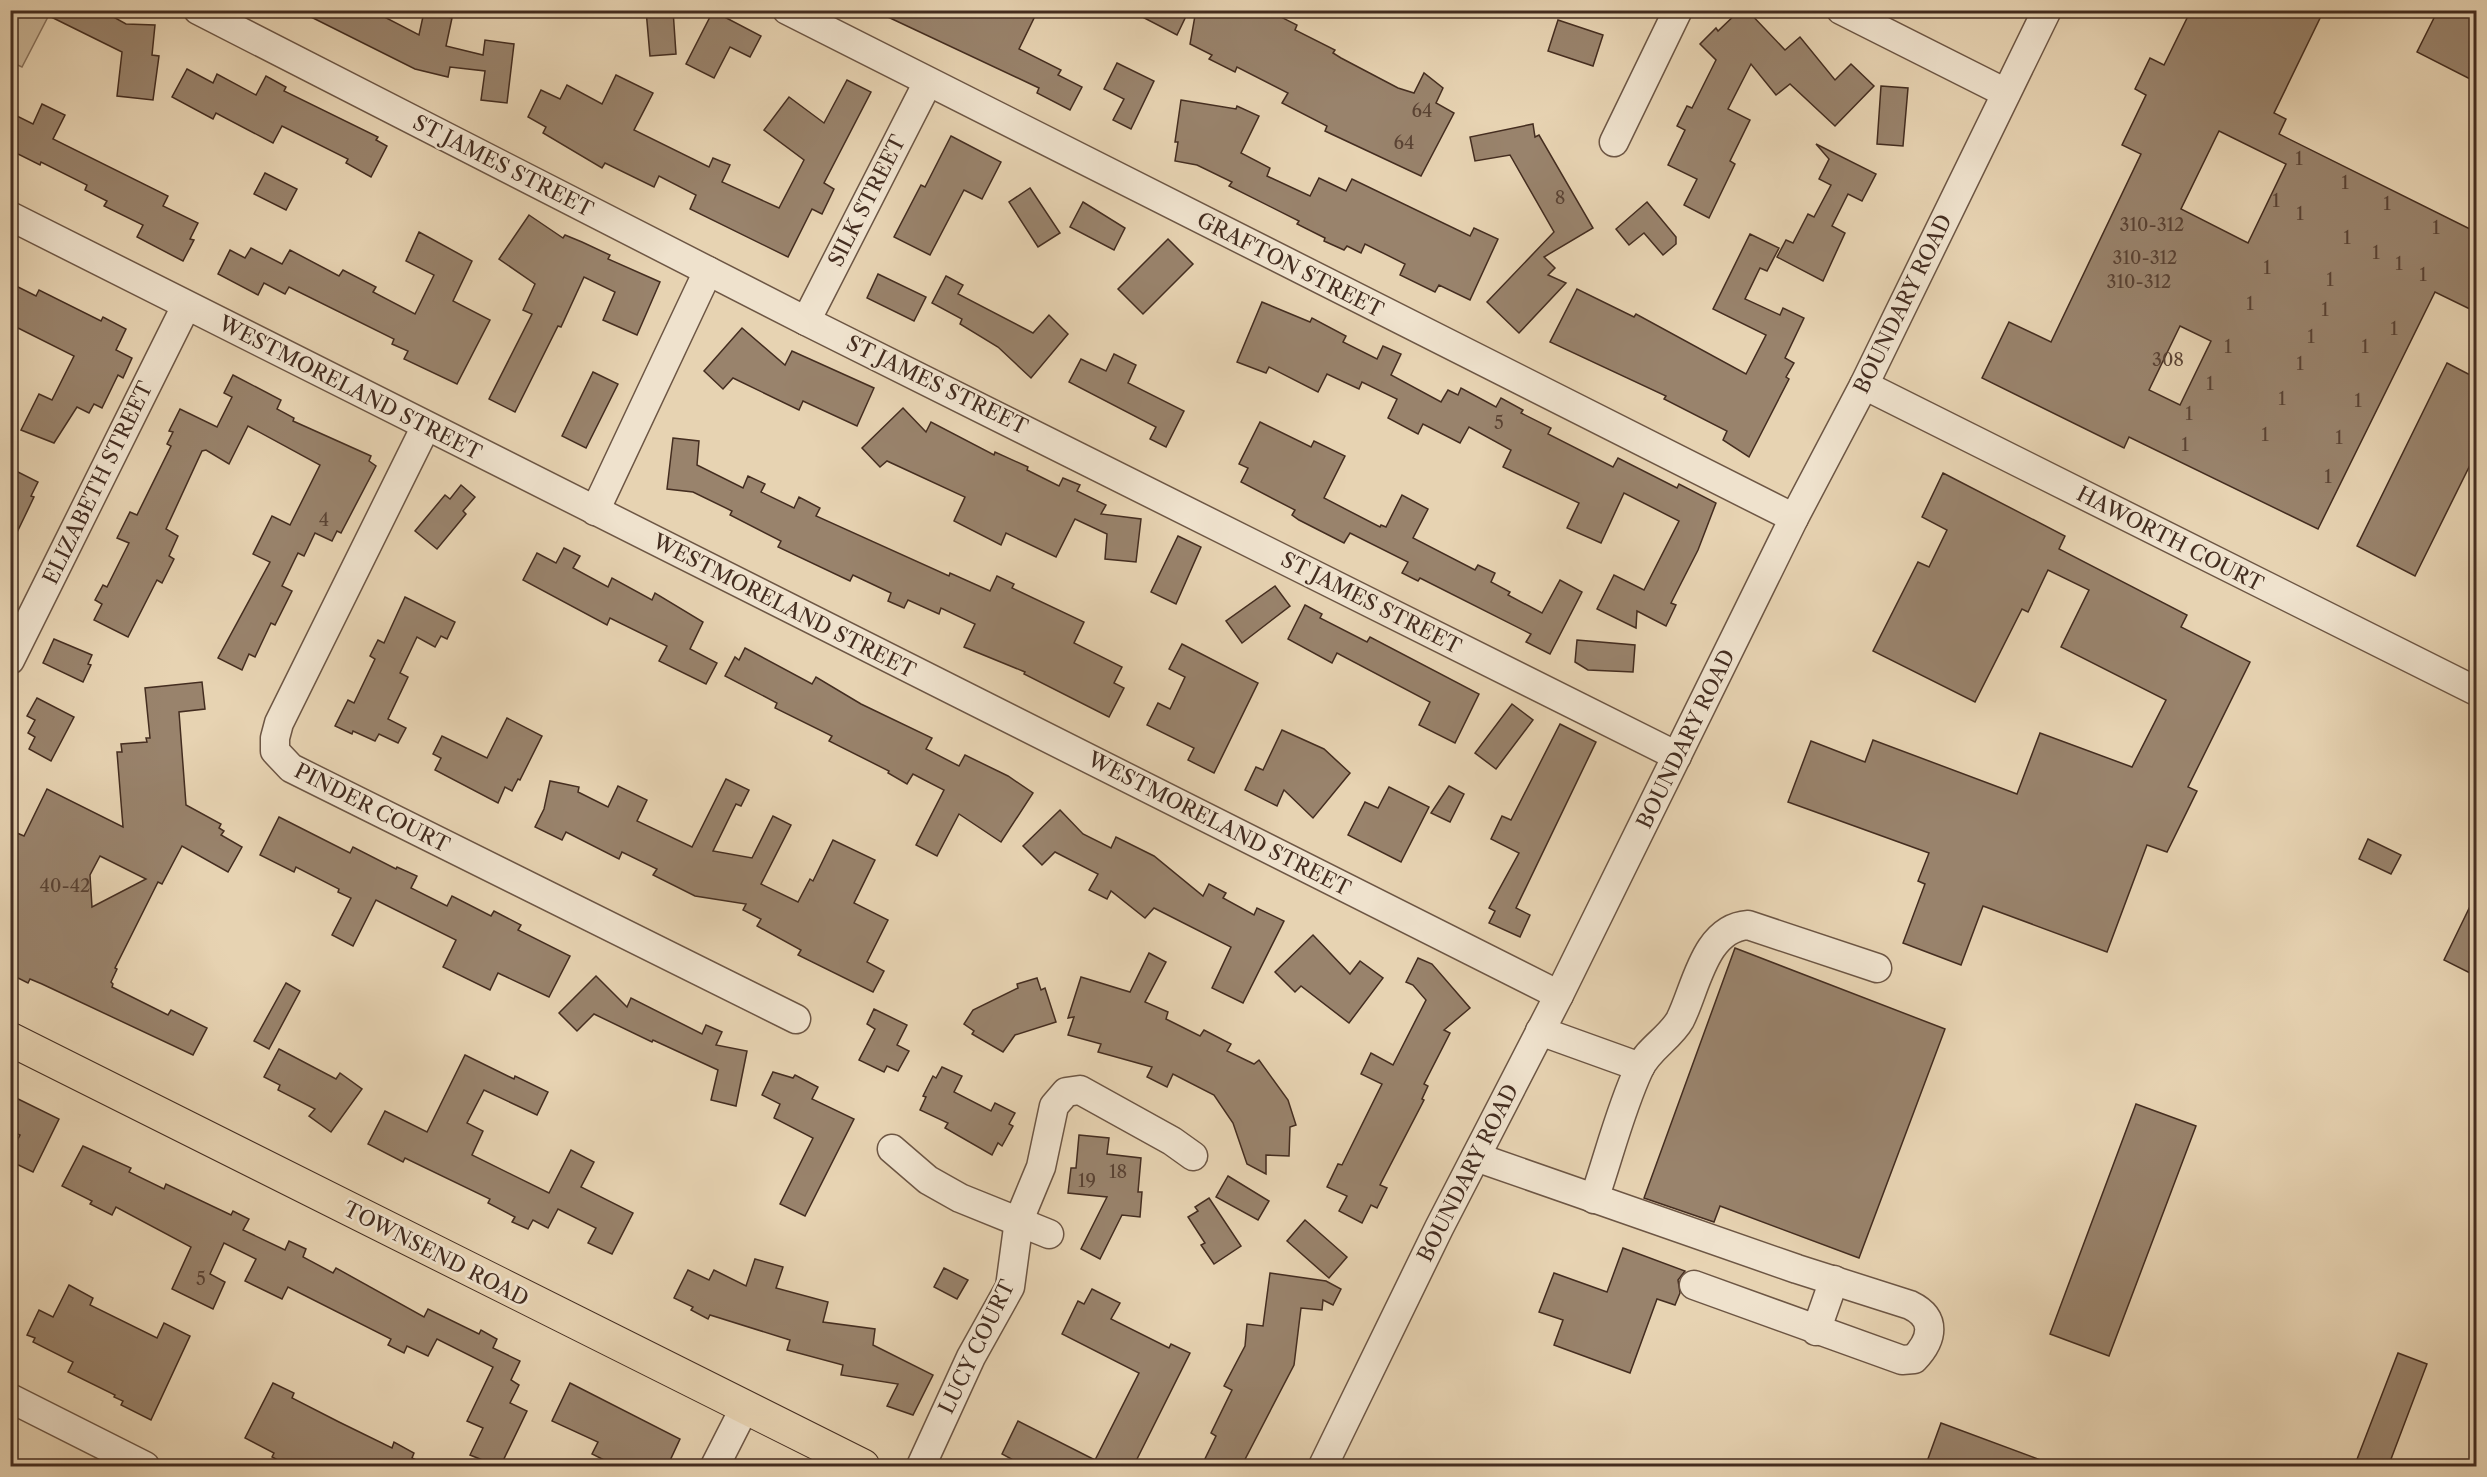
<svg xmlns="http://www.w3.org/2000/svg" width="2487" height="1477" font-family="'Libre Caslon Text',serif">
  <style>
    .green { fill: #cbb799; stroke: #88725c; stroke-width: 1.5 }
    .building { fill: #99836c; stroke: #442d20; stroke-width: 1.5; fill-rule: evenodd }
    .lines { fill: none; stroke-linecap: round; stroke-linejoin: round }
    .minor-casing { stroke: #6d5644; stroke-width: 31 }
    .major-casing { stroke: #442d20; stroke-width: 35 }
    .minor { stroke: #efe2cd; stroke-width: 28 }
    .major { stroke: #e7d3b2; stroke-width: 33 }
    .labels { text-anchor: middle; stroke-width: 5; stroke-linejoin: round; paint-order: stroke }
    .number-label { font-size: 18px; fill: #594233 }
    .street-label { font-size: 21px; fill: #442d20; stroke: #efe2cd }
  </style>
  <rect width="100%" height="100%" fill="#e7d3b2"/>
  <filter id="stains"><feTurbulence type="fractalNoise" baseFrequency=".00333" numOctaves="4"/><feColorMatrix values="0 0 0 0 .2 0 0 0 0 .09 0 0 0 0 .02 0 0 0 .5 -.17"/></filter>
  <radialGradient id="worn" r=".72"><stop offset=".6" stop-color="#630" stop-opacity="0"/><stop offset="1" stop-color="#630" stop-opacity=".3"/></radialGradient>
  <path class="green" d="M10 11H51L22 67 11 62Z"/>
  <g class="building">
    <path d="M37 10H101L126 24 155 25 152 55 159 56 153 100 117 96 122 52Z"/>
    <path d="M297 10H371L419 35 424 12 452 18 446 46 483 55 485 40 514 44 507 103 481 100 485 71 450 67 448 77 415 69Z"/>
    <path d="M646 10H673L676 54 650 56Z"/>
    <path d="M873 10H1038L1019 49 1061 70 1058 75 1082 87 1070 110 1037 93 1039 88Z"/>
    <path d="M1129 10H1189L1177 35Z"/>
    <path d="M1196 10H1267L1297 25 1295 30 1335 50 1333 53 1341 58 1398 88 1414 93 1424 73 1443 88 1436 103 1454 113 1421 176 1325 131 1327 126 1282 103 1288 93 1237 67 1235 72 1209 59 1212 55 1190 44Z"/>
    <path d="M1740 10H1747L1785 50 1800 37 1835 80 1851 64 1874 86 1835 126 1790 84 1776 95 1751 64 1728 109 1750 120 1730 161 1735 164 1709 218 1684 205 1697 179 1668 165 1685 130 1677 126 1687 106 1692 108 1716 60 1700 44 1716 28 1718 31Z"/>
    <path d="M2191 10H2324L2274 113 2286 119 2279 134 2476 232V312L2435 292 2318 529 2129 437 2124 448 1982 378 2009 322 2051 342 2141 154 2122 145 2146 95 2135 89 2150 58 2164 65ZM2219 131 2286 164 2248 243 2181 209ZM2180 326 2211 341 2180 405 2149 390Z"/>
    <path d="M2438 10H2476V82L2417 52Z"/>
    <path d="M713 11 761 36 750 57 730 47 714 78 686 64Z"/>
    <path d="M1558 20 1603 35 1593 66 1548 51Z"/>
    <path d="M1117 63 1154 81 1131 129 1113 120 1124 99 1104 89Z"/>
    <path d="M187 69 213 83 217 74 256 95 266 76 286 87 284 91 378 137 376 140 387 146 371 177 346 163 348 159 282 126 273 143 216 113 213 119 172 97Z"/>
    <path d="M616 75 653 93 634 130 709 167 713 158 730 165 722 182 779 208 804 160 764 130 789 97 824 123 847 80 871 92 824 183 834 189 822 214 812 209 788 257 690 209 696 195 659 176 654 187 605 163 602 168 543 133 546 127 528 117 541 90 560 99 567 85 602 104Z"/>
    <path d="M1881 86 1908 88 1903 146 1877 144Z"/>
    <path d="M1181 100 1236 109 1237 106 1259 116 1241 153 1270 168 1267 176 1310 196 1319 178 1346 191 1352 179 1470 236 1474 228 1498 239 1470 300 1439 285 1435 292 1400 275 1405 264 1365 244 1361 253 1347 246 1344 250 1324 241 1325 238 1297 224 1299 221 1229 186 1232 182 1197 165 1175 161 1178 142H1175Z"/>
    <path d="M42 104 65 115 53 139 168 196 163 206 198 223 190 239 194 240 183 261 137 237 143 225 104 206 107 201 85 190 87 185 41 162 40 165 10 150V130L17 116 33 124Z"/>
    <path d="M1533 124 1535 137 1539 135 1593 228 1544 257 1555 268 1548 275 1566 283 1519 333 1487 302 1554 232 1510 155 1475 161 1470 137Z"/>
    <path d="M951 136 1001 162 982 199 964 190 930 255 894 237 921 185 925 187Z"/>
    <path d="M1816 144 1876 174 1862 201 1848 194 1832 226 1845 233 1823 281 1777 257 1786 240 1793 243 1808 214 1814 217 1831 185 1819 179 1829 159Z"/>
    <path d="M265 173 297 189 286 210 254 194Z"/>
    <path d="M1030 188 1060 233 1038 247 1009 202Z"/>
    <path d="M1083 202 1125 228 1114 250 1070 227Z"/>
    <path d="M1647 202 1676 237V244L1663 255 1644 233 1629 245 1616 229Z"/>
    <path d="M529 215 563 238 565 235 582 242 610 255 608 259 660 282 637 335 603 320 615 292 584 277 561 327 558 326 515 412 489 399 532 314 523 310 535 284 499 259Z"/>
    <path d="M419 232 472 261 453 301 490 320 457 384 404 359 408 351 392 344 394 339 289 287 285 294 264 283 258 295 218 274 230 250 245 258 251 248 282 264 290 250 339 276 343 270 376 287 373 292 415 314 434 275 406 261Z"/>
    <path d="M1750 234 1779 248 1767 271 1760 268 1745 299 1780 315 1783 308 1804 318 1785 358 1794 363 1786 377 1789 379 1749 457 1723 440 1727 431 1664 399 1666 396 1550 342 1577 289 1634 317 1636 314 1746 374 1766 335 1713 309Z"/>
    <path d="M1168 239 1193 264 1143 314 1118 289Z"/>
    <path d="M878 274 926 297 914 321 867 298Z"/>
    <path d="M946 276 963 285 958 294 1033 333 1049 315 1068 334 1031 378 998 347 960 324 962 319 932 303Z"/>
    <path d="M10 283 36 296 39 290 101 321 103 317 126 329 116 350 132 358 123 378 118 375 102 408 94 404 89 413 77 407 54 443 21 430 39 394 52 400 74 356 10 324Z"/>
    <path d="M1262 302 1310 322 1312 318 1346 336 1343 342 1377 359 1383 346 1401 354 1391 375 1441 402 1448 390 1458 395 1461 388 1496 407 1501 398 1523 410 1521 413 1551 428 1548 434 1613 467 1618 458 1677 488 1679 484 1716 503 1698 550 1671 603 1676 605 1666 626 1637 611 1636 628 1597 609 1614 575 1644 590 1679 521 1624 493 1601 543 1567 528 1579 503 1503 467 1511 450 1469 427 1460 443 1423 424 1418 434 1388 418 1397 399 1362 382 1359 389 1327 374 1318 392 1269 367 1266 373 1237 362Z"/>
    <path d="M742 328 785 365 792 351 874 388 857 426 803 401 799 410 733 378 723 389 704 371Z"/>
    <path d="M1114 354 1136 365 1128 383 1184 411 1166 447 1150 439 1156 427 1069 382 1081 359 1106 371Z"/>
    <path d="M2447 363 2476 378V453L2415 576 2357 546Z"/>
    <path d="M593 372 618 384 586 448 562 436Z"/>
    <path d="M233 375 281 400 277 409 294 418 293 421 371 456 369 461 376 466 341 533 337 531 332 541 315 533 304 556 298 553 282 586 292 591 275 625 271 623 255 657 249 654 242 670 218 658 270 562 253 554 272 516 290 525 320 465 248 426 229 464 206 450 202 451 166 529 178 536 169 556 174 559 162 583 157 580 128 637 94 620 102 604 95 600 103 585 107 587 129 543 117 538 130 512 137 515 171 446 167 444 173 432 169 431 180 409 217 427 232 397 224 393Z"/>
    <path d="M903 408 926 432 931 422 994 455 995 452 1028 467 1027 470 1059 486 1063 478 1080 485 1077 491 1106 505 1101 514 1141 519 1136 562 1105 559 1107 534 1075 519 1056 557 1006 533 1001 545 954 521 965 497 887 461 880 467 862 448Z"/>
    <path d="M1260 422 1311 447 1314 441 1345 456 1324 498 1380 527 1381 525 1386 527 1402 495 1428 509 1413 538 1475 570 1478 565 1495 573 1491 582 1510 592 1508 595 1542 613 1560 580 1582 592 1550 654 1526 642 1531 634 1420 578 1418 581 1402 573 1408 562 1350 533 1344 543 1299 520 1292 515 1295 510 1241 482 1248 468 1239 464Z"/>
    <path d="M673 438 699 441 697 465 743 488 748 476 765 484 761 492 794 508 799 497 820 508 816 516 949 576 950 573 990 591 997 576 1014 584 1012 588 1084 622 1074 643 1122 667 1114 683 1124 688 1109 717 1024 674 1025 672 964 647 975 624 941 608 939 614 908 600 904 608 888 601 891 593 853 575 850 581 778 547 781 541 730 515 732 511 693 492 667 489Z"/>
    <path d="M10 468 38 482 31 496 34 497 10 547Z"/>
    <path d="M1943 473 2065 536 2059 549 2187 615 2181 627 2250 662 2188 787 2197 791 2167 852 2147 845 2107 952 1983 906 1961 965 1903 943 1925 884 1918 881 1929 853 1788 802 1811 741 1865 762 1873 740 2017 794 2040 733 2132 767 2166 700 2061 647 2089 590 2048 570 2028 612 2022 609 1975 702 1873 651 1918 562 1929 567 1947 530 1922 517Z"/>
    <path d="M461 485 475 497 463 511 466 514 437 549 415 531 445 495 450 499Z"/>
    <path d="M1178 536 1201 547 1176 604 1151 592Z"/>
    <path d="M564 548 580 556 573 568 608 587 612 578 652 600 655 593 703 622 690 649 717 663 706 684 659 661 667 646 610 618 607 625 523 580 537 553 556 563Z"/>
    <path d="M1275 586 1290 606 1242 643 1226 621Z"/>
    <path d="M405 597 455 622 447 639 441 636 435 647 417 637 400 673 408 677 388 719 406 728 398 743 379 734 375 741 353 731 352 734 335 726 348 700 354 703 375 659 370 656 378 640 384 643Z"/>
    <path d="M1305 605 1322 614 1320 618 1367 642 1370 637 1479 694 1455 743 1419 725 1430 702 1337 653 1332 663 1288 639Z"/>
    <path d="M54 639 92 655 88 664 91 665 83 682 43 663Z"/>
    <path d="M1577 640 1635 645 1633 672 1588 670 1575 662Z"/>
    <path d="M1182 644 1258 683 1214 773 1188 760 1194 748 1147 725 1158 703 1170 709 1185 677 1169 669Z"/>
    <path d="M745 648 812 684 816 677 861 704 932 738 926 749 959 766 965 755 1008 776 1033 793 1001 842 959 814 937 856 916 845 944 790 913 774 907 784 888 773 889 771 829 741 832 736 775 708 777 703 725 676 735 657 739 660Z"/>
    <path d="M202 682 205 709 179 712 186 805 221 824 219 828 224 831 221 835 242 847 228 872 182 846 162 884 158 882 115 968 117 969 111 982 113 984 112 987 168 1015 171 1010 207 1028 193 1055 42 984 30 979 28 983 10 974V830L24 836 47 789 123 827 117 752H122L121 744 147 742 146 738H150L145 688ZM100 856 146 879 92 907 90 875Z"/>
    <path d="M37 698 74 717 51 761 29 749 35 737 28 733 35 720 27 716Z"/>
    <path d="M1512 704 1533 720 1496 769 1475 753Z"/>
    <path d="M507 718 542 736 520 780 518 779 512 791 505 787 498 803 435 770 441 758 433 754 442 736 487 758Z"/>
    <path d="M1560 724 1596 742 1516 908 1530 915 1520 937 1489 923 1495 911 1489 908 1519 853 1491 839 1502 816 1511 820Z"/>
    <path d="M1282 730 1324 749 1350 773 1313 818 1284 790 1277 806 1245 790 1256 767 1263 770Z"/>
    <path d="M726 779 749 790 741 806 736 804 713 851 752 858 773 816 791 825 761 884 798 902 810 879 813 881 833 840 875 860 854 903 888 920 867 962 884 971 873 992 798 955 801 950 757 926 761 919 743 910 746 904 695 896 653 875 657 869 622 852 619 859 566 832 562 840 535 827 544 809 550 781 579 787 578 792 608 807 618 786 647 800 637 821 692 847Z"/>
    <path d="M1449 786 1464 794 1450 822 1431 813Z"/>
    <path d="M1389 787 1429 807 1401 862 1348 835 1365 802 1378 808Z"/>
    <path d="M1060 810 1083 834 1111 848 1116 837 1154 856 1203 896 1209 884 1226 893 1223 898 1254 915 1257 908 1284 921 1243 1003 1212 988 1231 947 1154 908 1145 918 1111 891 1107 899 1089 890 1098 874 1055 852 1042 865 1023 846Z"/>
    <path d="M279 817 350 853 353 847 396 869 397 867 417 876 411 888 447 906 452 896 491 916 494 911 521 925 518 930 570 956 549 997 498 973 490 990 443 967 456 940 376 900 353 946 332 935 351 898 338 892 339 889 296 867 294 872 260 855Z"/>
    <path d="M2368 839 2401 855 2391 874 2359 859Z"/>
    <path d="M2476 894V976L2444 960Z"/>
    <path d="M1313 935 1350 974 1360 961 1383 978 1349 1023 1301 986 1295 992 1275 972Z"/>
    <path d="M1735 948 1945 1029 1859 1258 1720 1206 1714 1222 1644 1198Z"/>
    <path d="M1149 953 1166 962 1145 1002 1168 1012 1166 1019 1200 1036 1204 1030 1231 1044 1227 1051 1254 1064 1259 1060 1288 1100 1296 1125 1290 1127 1289 1156 1266 1155V1174L1247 1164 1233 1123 1214 1095 1173 1074 1167 1087 1147 1077 1152 1067 1098 1052 1101 1044 1068 1035 1074 1017 1068 1018 1081 977 1130 992Z"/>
    <path d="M1418 958 1432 964 1470 1008 1444 1030 1450 1033 1424 1084 1428 1086 1422 1099 1424 1100 1380 1185 1387 1188 1377 1208 1371 1205 1362 1223 1339 1211 1347 1196 1327 1187 1338 1164 1342 1165 1382 1084 1361 1074 1371 1053 1393 1065 1426 1000 1413 985 1406 982Z"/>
    <path d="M596 976 627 1007 631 998 702 1034 706 1025 722 1032 716 1045 747 1051 736 1106 711 1100 718 1070 653 1040 652 1042 594 1014 577 1031 559 1013Z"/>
    <path d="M1037 978 1041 990 1045 988 1056 1022 1015 1035 1003 1052 972 1034 974 1031 964 1024 973 1010 1018 988 1017 984Z"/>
    <path d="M286 983 300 991 269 1049 254 1041Z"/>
    <path d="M874 1009 907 1025 897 1045 909 1051 898 1071 887 1066 884 1072 859 1060 875 1029 867 1024Z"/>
    <path d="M279 1049 336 1079 340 1073 362 1089 331 1132 309 1116 315 1109 278 1090 280 1085 264 1077Z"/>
    <path d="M465 1055 514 1079 515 1076 548 1092 537 1115 484 1090 467 1123 483 1131 472 1155 549 1193 571 1150 594 1162 581 1187 633 1213 612 1254 588 1243 596 1228 558 1209 548 1228 533 1220 528 1229 512 1222 515 1217 488 1203 490 1199 405 1158 403 1162 368 1144 385 1111 427 1132Z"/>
    <path d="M942 1067 962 1076 954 1092 991 1111 995 1103 1015 1113 1009 1124 1013 1126 1002 1146 998 1143 992 1155 945 1128 948 1123 920 1110 926 1097 923 1096 933 1076 936 1078Z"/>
    <path d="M773 1072 793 1078 795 1075 818 1087 812 1099 854 1119 805 1216 780 1204 813 1138 774 1118 780 1104 762 1095Z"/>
    <path d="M10 1095 59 1119 33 1172 10 1161V1154L20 1135 10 1130Z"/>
    <path d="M2136 1104 2196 1126 2109 1356 2050 1334Z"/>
    <path d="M1079 1135 1109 1138 1107 1154 1141 1158 1138 1192H1142L1140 1217 1122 1215 1100 1259 1081 1249 1107 1197 1068 1193 1071 1168H1076Z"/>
    <path d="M83 1146 131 1168 129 1172 164 1189 166 1184 231 1215 233 1211 249 1219 243 1230 285 1250 289 1241 306 1249 303 1257 333 1273 336 1268 424 1317 428 1309 479 1334 481 1330 497 1339 493 1348 520 1361 511 1380 519 1385 510 1403 527 1411 500 1467 470 1455 483 1428 467 1421 493 1367 437 1339 428 1356 407 1346 404 1353 388 1345 391 1339 288 1287 282 1299 245 1281 256 1259 224 1243 210 1274 225 1282 213 1309 172 1289 191 1247 116 1207 112 1215 90 1204 92 1201 62 1186Z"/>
    <path d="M1228 1176 1269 1201 1258 1220 1216 1197Z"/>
    <path d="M1209 1198 1241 1246 1214 1264 1201 1245 1205 1243 1188 1217 1198 1211 1195 1207Z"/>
    <path d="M1305 1220 1347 1257 1329 1278 1287 1241Z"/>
    <path d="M1623 1248 1685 1271 1678 1280 1680 1293 1675 1305 1657 1299 1630 1373 1554 1345 1563 1320 1539 1312 1554 1273 1607 1292Z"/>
    <path d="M755 1259 783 1267 776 1288 828 1302 823 1322 875 1329 873 1345 933 1375 913 1415 887 1406 898 1384 841 1375 843 1365 787 1350 790 1340 710 1315 708 1319 691 1310 693 1307 674 1298 688 1270 709 1280 714 1270 746 1286Z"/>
    <path d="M944 1268 968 1280 957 1299 934 1287Z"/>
    <path d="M1270 1273 1326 1281 1341 1289 1333 1305 1323 1300 1322 1310 1301 1308 1294 1365 1241 1467H1201L1216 1436 1211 1433 1232 1390 1224 1386 1245 1346 1247 1324 1263 1326Z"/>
    <path d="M69 1285 93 1298 90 1305 157 1338 164 1323 190 1336 151 1420 121 1405 123 1401 114 1397 115 1395 68 1372 73 1362 33 1342 35 1338 27 1335 39 1310 53 1317Z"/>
    <path d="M1092 1289 1120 1303 1111 1319 1169 1348 1171 1344 1190 1353 1133 1467H1026L1002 1454 1018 1421 1095 1460 1139 1373 1062 1334 1078 1301 1084 1304Z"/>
    <path d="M2398 1353 2427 1364 2388 1467H2354Z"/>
    <path d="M273 1383 294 1393 292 1398 339 1422 392 1448 394 1442 414 1453 412 1458 430 1467H291L272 1457 274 1453 245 1438Z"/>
    <path d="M570 1383 680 1439 667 1467H618L592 1454 598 1442 552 1421Z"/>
    <path d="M1941 1423 2054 1465V1467H1925Z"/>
  </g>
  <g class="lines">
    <g class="minor-casing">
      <g id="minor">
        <path d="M198 10 806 321 1677 756"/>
        <path d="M787 10 1794 518"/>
        <path d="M1841 10 2006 93"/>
        <path d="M1614 142 1678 10"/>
        <path d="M10 216 1559 995"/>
        <path d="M806 321 928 82"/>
        <path d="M1864 385 2476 691"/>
        <path d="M426 426 279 723 275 738V751L291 768 796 1019"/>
        <path d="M595 511 708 271"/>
        <path d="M10 660 186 306"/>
        <path d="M1540 1031 1640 1067"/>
        <path d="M892 1149 928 1180 960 1198 1049 1234"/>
        <path d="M1476 1157 1797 1269 1910 1305C1937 1318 1933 1339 1914 1359L1902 1360 1694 1285"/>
        <path d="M1594 1199C1609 1156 1620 1110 1639 1069 1648 1049 1670 1038 1680 1020 1696 989 1704 928 1748 925L1877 968"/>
        <path d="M1816 1331 1834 1280"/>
        <path d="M10 1398 145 1466"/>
        <path d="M715 1466 744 1409"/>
        <path d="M921 1466 971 1357 1010 1287 1019 1220 1041 1167 1054 1106 1066 1092 1080 1090 1172 1141 1193 1156"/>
        <path d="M1323 1466 1439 1228 1559 995 1794 518 1864 385 2047 10"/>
      </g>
    </g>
    <g class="major-casing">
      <path id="major" d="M10 1039 863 1466"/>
    </g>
    <use href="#minor" class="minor"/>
    <use href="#major" class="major"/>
  </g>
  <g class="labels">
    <g class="number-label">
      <text x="1422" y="117">64</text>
      <text x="1404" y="149">64</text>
      <text x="2299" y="165">1</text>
      <text x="2345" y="189">1</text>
      <text x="1560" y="204">8</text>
      <text x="2276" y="207">1</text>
      <text x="2387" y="210">1</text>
      <text x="2300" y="220">1</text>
      <text x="2152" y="231">310-312</text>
      <text x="2436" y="234">1</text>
      <text x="2347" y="244">1</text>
      <text x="2376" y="259">1</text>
      <text x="2145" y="264">310-312</text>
      <text x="2399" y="270">1</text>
      <text x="2267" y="274">1</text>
      <text x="2423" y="281">1</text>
      <text x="2330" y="286">1</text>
      <text x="2139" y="288">310-312</text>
      <text x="2250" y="310">1</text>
      <text x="2325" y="316">1</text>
      <text x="2394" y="335">1</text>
      <text x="2311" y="343">1</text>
      <text x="2228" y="353">1</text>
      <text x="2365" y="353">1</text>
      <text x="2168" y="366">308</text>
      <text x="2300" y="370">1</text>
      <text x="2210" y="390">1</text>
      <text x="2282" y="405">1</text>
      <text x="2358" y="407">1</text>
      <text x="2189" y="420">1</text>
      <text x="1499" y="429">5</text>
      <text x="2265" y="441">1</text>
      <text x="2339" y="444">1</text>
      <text x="2185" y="451">1</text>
      <text x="2328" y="483">1</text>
      <text x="324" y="526">4</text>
      <text x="65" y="892">40-42</text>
      <text x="1118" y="1178">18</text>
      <text x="1087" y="1187">19</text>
      <text x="201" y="1285">5</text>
    </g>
    <g class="street-label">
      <text transform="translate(503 166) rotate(27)" y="7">ST JAMES STREET</text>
      <text transform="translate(867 201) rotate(-63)" y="7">SILK STREET</text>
      <text transform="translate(1290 265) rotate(27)" y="7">GRAFTON STREET</text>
      <text transform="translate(1903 304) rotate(-64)" y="7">BOUNDARY ROAD</text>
      <text transform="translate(937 385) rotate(26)" y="7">ST JAMES STREET</text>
      <text transform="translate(350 388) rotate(27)" y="7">WESTMORELAND STREET</text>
      <text transform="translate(98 483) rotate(-64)" y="7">ELIZABETH STREET</text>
      <text transform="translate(2170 539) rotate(27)" y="7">HAWORTH COURT</text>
      <text transform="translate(1371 603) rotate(27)" y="7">ST JAMES STREET</text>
      <text transform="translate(784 606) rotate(27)" y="7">WESTMORELAND STREET</text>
      <text transform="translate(1686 739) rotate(-64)" y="7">BOUNDARY ROAD</text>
      <text transform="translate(372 808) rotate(27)" y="7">PINDER COURT</text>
      <text transform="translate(1219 824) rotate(27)" y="7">WESTMORELAND STREET</text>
      <text transform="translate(1468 1173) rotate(-63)" y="7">BOUNDARY ROAD</text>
      <text transform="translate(436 1254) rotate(27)" y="7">TOWNSEND ROAD</text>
      <text transform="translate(977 1347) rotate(-64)" y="7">LUCY COURT</text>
    </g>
  </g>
  <rect width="2487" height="1477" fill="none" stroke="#e7d3b2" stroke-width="36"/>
  <rect x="12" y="12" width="2463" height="1453" fill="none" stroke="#442d20" stroke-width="3"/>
  <rect x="18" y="18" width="2451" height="1441" fill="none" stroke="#442d20" stroke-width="1.5"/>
  <rect width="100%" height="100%" filter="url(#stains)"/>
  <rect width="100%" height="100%" fill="url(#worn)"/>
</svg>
